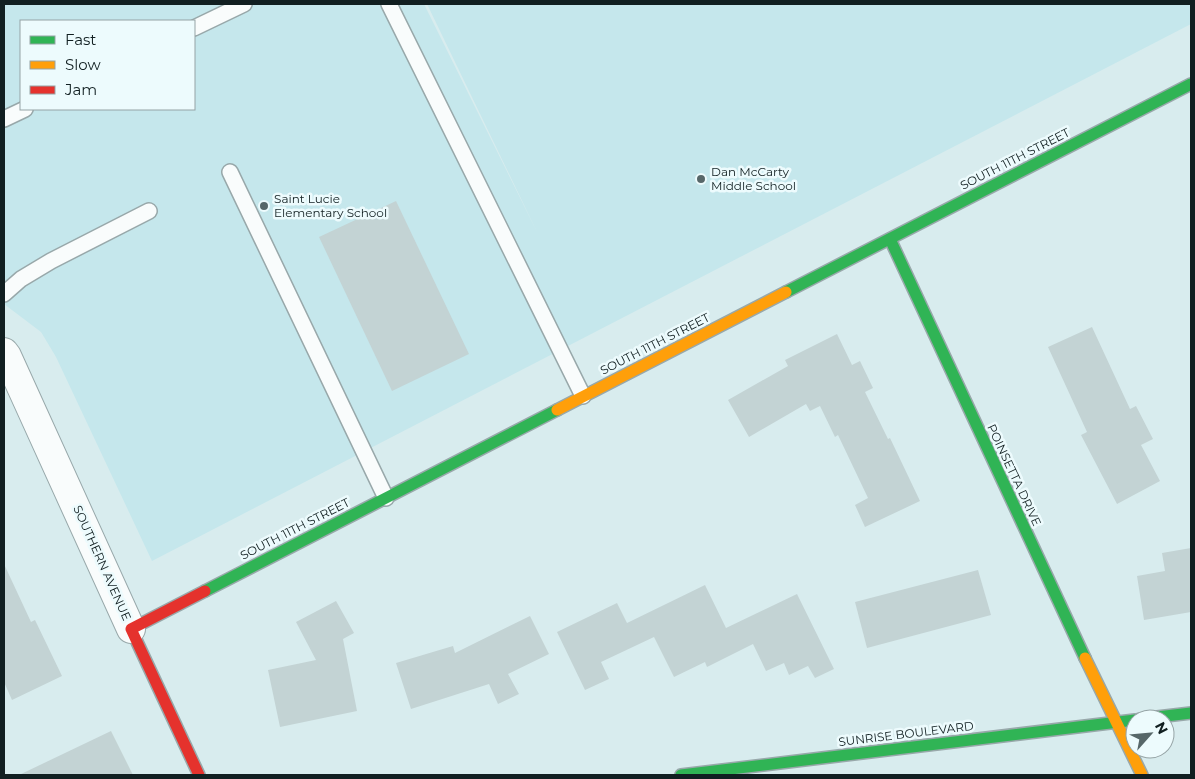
<svg xmlns="http://www.w3.org/2000/svg" width="1195" height="779" font-family="Montserrat,sans-serif">
  <style>
    .built { fill: #c5e7ec; fill-rule: evenodd }
    .building { fill: #c3d3d4 }
    .lines { fill: none; stroke-linecap: round; stroke-linejoin: round }
    .lane-casing { stroke: #98a8aa; stroke-width: 18 }
    .street-casing { stroke: #98a8aa; stroke-width: 30 }
    .fast-casing { stroke: #98a8aa; stroke-width: 14 }
    .slow-casing { stroke: #98a8aa; stroke-width: 14 }
    .jam-casing { stroke: #98a8aa; stroke-width: 14 }
    .lane { stroke: #f9fcfc; stroke-width: 15 }
    .street { stroke: #f9fcfc; stroke-width: 28 }
    .fast { stroke: #30b455; stroke-width: 11 }
    .slow { stroke: #ff9f0a; stroke-width: 11 }
    .jam { stroke: #e5322d; stroke-width: 11 }
    .poi-dot { fill: #576769; stroke: #edfbfd; stroke-width: 2 }
    .labels { text-anchor: middle; stroke-width: 5; stroke-linejoin: round; paint-order: stroke }
    .street-label { font-size: 12px; fill: #111f21; stroke: #edfbfd }
    .poi-label { font-size: 12px; fill: #111f21; stroke: #edfbfd; text-anchor: start }
  </style>
  <rect width="100%" height="100%" fill="#d8ecee"/>
  <path class="built" d="M4 4H424L538 234 427 4H1191V24L152 561 56 357 41 332 4 304ZM21 21H194V109H21Z"/>
  <g class="building">
    <path d="M396 201 469 354 392 391 319 237Z"/>
    <path d="M1092 327 1130 409 1136 406 1153 439 1141 445 1160 481 1117 504 1081 435 1087 432 1048 347Z"/>
    <path d="M837 334 852 365 860 361 873 388 865 392 888 439 890 438 920 501 865 527 855 505 868 498 838 435 835 437 820 406 810 411 806 404 749 437 728 400 788 366 785 360Z"/>
    <path d="M1191 548V612L1144 620 1137 576 1165 571 1162 553Z"/>
    <path d="M4 564 31 622 35 620 62 676 12 700 4 682Z"/>
    <path d="M978 570 991 615 867 648 855 602Z"/>
    <path d="M705 585 726 628 797 594 834 669 815 678 808 666 789 675 784 663 766 671 753 644 707 667 705 662 674 677 654 637 601 662 609 679 585 690 557 632 617 603 627 623Z"/>
    <path d="M336 601 354 633 343 639 357 711 280 727 268 670 316 660 296 622Z"/>
    <path d="M530 616 549 654 508 674 519 694 498 704 489 684 411 709 396 663 453 646 455 653Z"/>
    <path d="M111 731 133 775H19Z"/>
  </g>
  <g class="lines">
    <g class="lane-casing">
      <g id="lane">
        <path d="M389 4 583 396"/>
        <path d="M194 28 244 4"/>
        <path d="M4 119 25 109"/>
        <path d="M230 172 386 498"/>
        <path d="M4 294 21 279 51 261 149 211"/>
      </g>
    </g>
    <g class="street-casing">
      <path id="street" d="M4 352 7 356 131 629"/>
    </g>
    <g class="fast-casing">
      <g id="fast">
        <path d="M890 239 1085 658"/>
        <path d="M786 292 1191 84"/>
        <path d="M205 591 557 410"/>
        <path d="M1140 719 1191 713"/>
        <path d="M681 775 1135 720"/>
      </g>
    </g>
    <g class="slow-casing">
      <g id="slow">
        <path d="M557 410 786 292"/>
        <path d="M1085 658 1142 775"/>
      </g>
    </g>
    <g class="jam-casing">
      <path id="jam" d="M199 775 131 629 205 591"/>
    </g>
    <use href="#lane" class="lane"/>
    <use href="#street" class="street"/>
    <use href="#fast" class="fast"/>
    <use href="#slow" class="slow"/>
    <use href="#jam" class="jam"/>
  </g>
  <g class="poi-dot">
    <circle cx="701" cy="179" r="5"/>
    <circle cx="264" cy="206" r="5"/>
  </g>
  <g class="labels">
    <g class="street-label">
      <text transform="translate(1015 159) rotate(-27)" y="4">SOUTH 11TH STREET</text>
      <text transform="translate(655 344) rotate(-27)" y="4">SOUTH 11TH STREET</text>
      <text transform="translate(1014 475) rotate(65)" y="4">POINSETTA DRIVE</text>
      <text transform="translate(295 529) rotate(-27)" y="4">SOUTH 11TH STREET</text>
      <text transform="translate(102 563) rotate(66)" y="4">SOUTHERN AVENUE</text>
      <text transform="translate(906 734) rotate(-7)" y="4">SUNRISE BOULEVARD</text>
    </g>
    <g class="poi-label">
      <text x="711" y="176">Dan McCarty<tspan x="711" dy="14">Middle School</tspan></text>
      <text x="274" y="203">Saint Lucie<tspan x="274" dy="14">Elementary School</tspan></text>
    </g>
  </g>
  <rect width="1195" height="779" fill="none" stroke="#111f21" stroke-width="10"/>
  <rect x="20" y="20" width="175" height="90" fill="#edfbfd" stroke="#95a3a5"/>
  <rect x="30" y="36" width="25" height="8" fill="#30b455" stroke="#95a3a5"/>
  <text x="65" y="45" font-size="15" fill="#111f21">Fast</text>
  <rect x="30" y="61" width="25" height="8" fill="#ff9f0a" stroke="#95a3a5"/>
  <text x="65" y="70" font-size="15" fill="#111f21">Slow</text>
  <rect x="30" y="86" width="25" height="8" fill="#e5322d" stroke="#95a3a5"/>
  <text x="65" y="95" font-size="15" fill="#111f21">Jam</text>
  <g transform="translate(1150 734) rotate(63)"><circle r="24" fill="#edfbfd" stroke="#95a3a5"/>
  <path d="M0-4L9 19L0 12L-9 19Z" fill="#576769"/>
  <text y="-8" font-size="14" font-weight="bold" text-anchor="middle" fill="#111f21">N</text>
  </g>
</svg>
